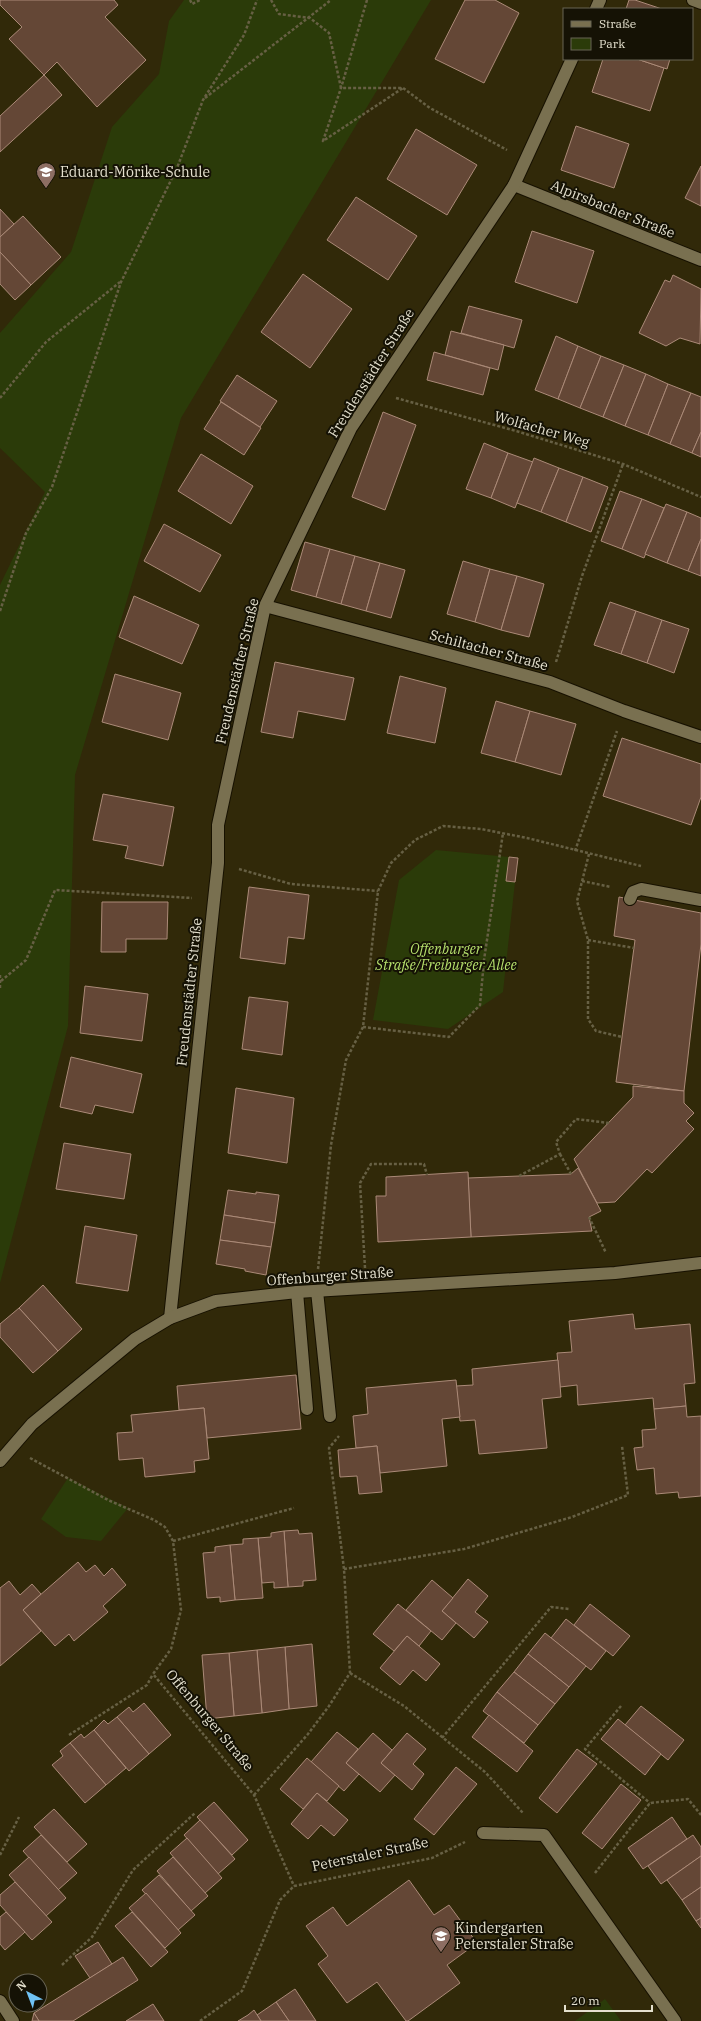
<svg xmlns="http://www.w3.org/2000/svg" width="701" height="2021" font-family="'IBM Plex Serif',serif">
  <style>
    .green { fill: #2b3b09 }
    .building { fill: #644736; stroke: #ab8a78 }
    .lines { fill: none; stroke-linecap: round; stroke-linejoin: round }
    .minor-casing { stroke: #171100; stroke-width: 14 }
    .path { stroke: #676044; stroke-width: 2.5; stroke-dasharray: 3 2; stroke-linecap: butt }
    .minor { stroke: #797050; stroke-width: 12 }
    .labels { text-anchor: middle; stroke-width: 4; stroke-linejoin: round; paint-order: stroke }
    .poi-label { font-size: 14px; fill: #e4e0ce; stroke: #151205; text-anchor: start }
    .street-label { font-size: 14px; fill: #e4e0ce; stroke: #151205 }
    .park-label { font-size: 14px; font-style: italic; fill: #b5df6c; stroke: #151205 }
  </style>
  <rect width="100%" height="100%" fill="#312909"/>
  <g class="green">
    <path d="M184 0H431L181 418 75 775 68 1026 0 1283V585L45 492 0 448V333L71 252 112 127 159 74 169 21Z"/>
    <path d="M436 850 509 857 506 881 515 882 503 992 448 1029 373 1020 399 880Z"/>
    <path d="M68 1478 128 1508 101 1541 66 1537 41 1519Z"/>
    <path d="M605 1999 621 2021H575Z"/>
  </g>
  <g class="building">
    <path d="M0 0H114L118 5 105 17 146 60 97 107 57 62 44 75 9 39 22 27 0 5Z"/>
    <path d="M465 0H495L519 13 484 83 435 59Z"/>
    <path d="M629 0H635L662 9H626Z"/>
    <path d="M603 59H637L664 68 650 111 592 92Z"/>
    <path d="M637 59H670L667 69Z"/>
    <path d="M44 75 62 95 0 152V116Z"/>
    <path d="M576 126 629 144 614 188 561 170Z"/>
    <path d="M416 129 477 165 447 215 387 179Z"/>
    <path d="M701 166V206L685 198Z"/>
    <path d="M356 197 417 236 388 280 327 240Z"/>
    <path d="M0 209 14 224 0 237Z"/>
    <path d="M23 216 61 257 31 285 0 252V237Z"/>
    <path d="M532 231 594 251 577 303 515 282Z"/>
    <path d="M0 252 31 285 15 300 0 284Z"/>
    <path d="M303 274 352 309 310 368 261 332Z"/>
    <path d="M673 275 701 289 700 344 680 338 666 346 639 333 665 280 670 282Z"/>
    <path d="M469 306 522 320 514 348 461 333Z"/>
    <path d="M451 331 504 345 498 370 445 355Z"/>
    <path d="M556 336 578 346 558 399 535 390Z"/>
    <path d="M578 346 601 356 580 408 558 399Z"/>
    <path d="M434 352 490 368 483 395 427 380Z"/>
    <path d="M601 356 624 365 603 417 580 408Z"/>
    <path d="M624 365 646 374 625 426 603 417Z"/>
    <path d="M646 374 668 384 648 435 625 426Z"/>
    <path d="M237 375 277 401 260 427 220 401Z"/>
    <path d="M668 384 691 393 670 444 648 435Z"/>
    <path d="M691 393 701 397V432L692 453 670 444Z"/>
    <path d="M221 402 261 428 244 455 204 429Z"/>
    <path d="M383 412 416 425 385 510 352 497Z"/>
    <path d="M701 432V457L692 453Z"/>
    <path d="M484 443 508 453 491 498 466 489Z"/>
    <path d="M508 453 533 462 515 508 491 498Z"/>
    <path d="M201 454 253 486 231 524 178 491Z"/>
    <path d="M534 458 559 468 541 512 517 503Z"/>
    <path d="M559 468 583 477 566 522 541 512Z"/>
    <path d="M583 477 608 487 591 532 566 522Z"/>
    <path d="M620 491 642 499 622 549 601 541Z"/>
    <path d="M642 499 664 508 644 558 622 549Z"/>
    <path d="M666 504 687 512 667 563 645 554Z"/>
    <path d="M687 512 701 518V539L688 571 667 563Z"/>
    <path d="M164 524 221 555 200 592 144 561Z"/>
    <path d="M701 539V576L688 571Z"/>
    <path d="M305 542 330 549 316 597 291 590Z"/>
    <path d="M330 549 355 556 341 604 316 597Z"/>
    <path d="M355 556 380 563 366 611 341 604Z"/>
    <path d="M463 561 490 569 475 622 447 614Z"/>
    <path d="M380 563 405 570 391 618 366 611Z"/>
    <path d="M490 569 517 576 501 630 475 622Z"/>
    <path d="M517 576 544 584 529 637 501 630Z"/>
    <path d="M134 596 199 625 182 664 119 637Z"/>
    <path d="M610 602 636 611 621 654 594 645Z"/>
    <path d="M636 611 662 620 647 663 621 654Z"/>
    <path d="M662 620 689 629 674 673 647 663Z"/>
    <path d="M275 662 354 678 345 720 298 711 293 738 261 732Z"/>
    <path d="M115 674 181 693 168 740 102 722Z"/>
    <path d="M400 676 446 688 435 743 387 733Z"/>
    <path d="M496 701 530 711 515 762 481 753Z"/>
    <path d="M530 711 576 724 561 775 515 762Z"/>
    <path d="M622 738 701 764V797L691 825 603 796Z"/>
    <path d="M103 794 174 807 163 866 125 858 128 846 93 840Z"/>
    <path d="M509 857 518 858 515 882 506 881Z"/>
    <path d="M249 887 309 895 304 939 288 937 285 964 240 958Z"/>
    <path d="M619 897 701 913V944L684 1091 616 1082 635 940 614 936Z"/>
    <path d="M102 902H168L167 939H126V952H101Z"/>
    <path d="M85 986 148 994 142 1041 80 1033Z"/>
    <path d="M249 997 288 1002 282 1055 242 1049Z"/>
    <path d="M71 1057 142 1074 133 1113 95 1105 92 1114 60 1107Z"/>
    <path d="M633 1086 684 1091V1103L694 1113 686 1121 694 1129 652 1173 647 1169 615 1202 597 1203 574 1159 633 1097Z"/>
    <path d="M236 1088 294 1098 287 1163 228 1153Z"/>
    <path d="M64 1143 131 1154 124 1199 56 1189Z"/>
    <path d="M578 1168 601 1211 589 1217 592 1231 471 1237 468 1178 571 1174Z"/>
    <path d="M468 1172 471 1237 378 1242 376 1196H386V1177Z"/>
    <path d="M228 1190 256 1194V1192L279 1195 275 1223 224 1215Z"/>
    <path d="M224 1215 275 1223 271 1247 220 1240Z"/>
    <path d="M85 1226 137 1235 128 1291 76 1283Z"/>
    <path d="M220 1240 271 1247 266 1275 245 1271V1269L216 1264Z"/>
    <path d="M43 1285 82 1329 58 1351 19 1308Z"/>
    <path d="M19 1308 58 1351 33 1373 0 1337V1324Z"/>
    <path d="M633 1314 635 1329 690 1324 695 1383 684 1384 686 1406 654 1409 653 1398 578 1405 577 1385 560 1387 557 1353 572 1352 569 1321Z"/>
    <path d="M558 1360 561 1397 542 1399 547 1448 479 1454 475 1420 460 1421 456 1386 473 1385 472 1369Z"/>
    <path d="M296 1375 301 1429 207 1438 204 1408 179 1410 177 1386Z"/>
    <path d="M456 1380 460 1417 442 1419 447 1466 380 1473 377 1446 356 1448 353 1416 368 1414 366 1388Z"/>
    <path d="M686 1406 687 1417 701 1416V1496L679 1498 678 1492 656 1494 654 1468 637 1470 634 1448 643 1447 642 1430 656 1429 654 1409Z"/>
    <path d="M204 1408 209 1459 194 1461 195 1472 145 1477 143 1458 119 1460 117 1433 133 1432 131 1415Z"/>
    <path d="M377 1446 382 1492 359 1494 357 1476 340 1477 338 1450Z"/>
    <path d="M298 1530 299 1534 312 1533 316 1580 303 1581V1586L288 1587 284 1531Z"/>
    <path d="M284 1531 288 1587 274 1588V1582L262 1583 258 1538 271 1537V1533Z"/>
    <path d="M258 1538 263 1598 235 1600 230 1545 243 1544V1539Z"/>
    <path d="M230 1545 235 1600 220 1602V1597L207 1598 203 1553 215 1552V1547Z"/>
    <path d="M78 1562 86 1572 95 1565 104 1576 112 1568 126 1585 103 1606 108 1612 74 1641 69 1634 55 1646 23 1610Z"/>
    <path d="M468 1579 488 1596 475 1612 488 1622 474 1638 442 1611Z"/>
    <path d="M432 1580 453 1598 442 1611 456 1623 442 1640 406 1610Z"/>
    <path d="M9 1581 20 1595 32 1584 41 1594 23 1610 41 1631 0 1666V1588Z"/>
    <path d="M398 1604 431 1631 419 1646 407 1636 394 1651 373 1634Z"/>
    <path d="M590 1604 630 1636 613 1656 574 1625Z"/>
    <path d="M566 1619 606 1651 591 1670 551 1638Z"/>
    <path d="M545 1633 586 1666 569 1687 528 1654Z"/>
    <path d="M407 1636 440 1664 426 1681 413 1670 400 1685 380 1668Z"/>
    <path d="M312 1644 317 1706 289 1709 285 1647Z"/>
    <path d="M285 1647 289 1709 262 1713 257 1650Z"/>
    <path d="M257 1650 262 1713 234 1716 229 1653Z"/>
    <path d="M229 1653 234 1716 207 1719 202 1655Z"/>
    <path d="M528 1654 569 1687 555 1704 514 1672Z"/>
    <path d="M514 1672 555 1704 538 1725 497 1692Z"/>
    <path d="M497 1692 538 1725 524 1743 483 1711Z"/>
    <path d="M144 1703 171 1735 149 1754 117 1717 129 1707 133 1712Z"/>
    <path d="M641 1706 684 1740 668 1760 625 1725Z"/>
    <path d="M489 1715 533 1751 517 1772 472 1737Z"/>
    <path d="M117 1717 149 1754 129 1771 94 1730 104 1720 108 1724Z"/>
    <path d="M618 1719 661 1754 645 1775 601 1739Z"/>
    <path d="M94 1730 126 1768 106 1785 70 1743 81 1734 84 1738Z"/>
    <path d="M337 1732 358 1749 346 1763 359 1774 344 1791 311 1762Z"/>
    <path d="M373 1733 392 1750 381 1763 395 1775 380 1792 346 1763Z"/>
    <path d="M407 1733 426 1749 413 1764 424 1774 412 1790 381 1763Z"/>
    <path d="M70 1743 106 1785 85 1803 52 1765 63 1756 60 1751Z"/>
    <path d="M577 1749 597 1764 557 1813 539 1798Z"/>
    <path d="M307 1758 339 1786 327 1801 317 1793 303 1809 280 1789Z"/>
    <path d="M456 1767 477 1784 434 1835 414 1819Z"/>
    <path d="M621 1784 641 1800 602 1849 582 1833Z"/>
    <path d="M317 1793 348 1820 334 1836 321 1825 308 1839 291 1824Z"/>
    <path d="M214 1802 248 1840 232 1855 197 1817Z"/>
    <path d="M54 1809 87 1844 67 1862 34 1827Z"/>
    <path d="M672 1817 687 1839 643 1869 628 1848Z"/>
    <path d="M200 1820 235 1859 218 1874 184 1835Z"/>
    <path d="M41 1835 77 1873 58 1890 23 1851Z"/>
    <path d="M693 1835 701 1847V1856L661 1884 648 1866Z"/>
    <path d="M187 1838 222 1878 205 1893 170 1853Z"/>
    <path d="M701 1856V1887L682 1900 667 1880Z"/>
    <path d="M29 1857 66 1898 46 1916 9 1875Z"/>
    <path d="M173 1857 208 1896 191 1911 157 1871Z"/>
    <path d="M159 1875 195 1915 178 1930 142 1890Z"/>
    <path d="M409 1880 434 1915 449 1905 477 1943 447 1965 460 1983 408 2021H406L377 1982 347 2003 318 1964 328 1956 306 1926 333 1907 347 1926Z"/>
    <path d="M15 1882 52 1922 32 1940 0 1905V1895Z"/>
    <path d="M701 1887V1918L696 1921 682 1900Z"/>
    <path d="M146 1893 181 1933 165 1948 129 1908Z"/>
    <path d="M6 1912 25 1932 5 1950 0 1944V1917Z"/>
    <path d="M132 1912 168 1952 151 1967 115 1926Z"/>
    <path d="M701 1918V1928L696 1921Z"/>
    <path d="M98 1942 112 1964 90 1978 75 1956Z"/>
    <path d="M123 1957 138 1980 73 2021H39L34 2013Z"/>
    <path d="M295 1989 316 2021H289L276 2002Z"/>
    <path d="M276 2002 289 2021H261L257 2015Z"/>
    <path d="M153 2004 164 2021H126Z"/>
    <path d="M254 2010 261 2021H238L248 2015Z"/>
    <path d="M34 2013 39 2021H32Z"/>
  </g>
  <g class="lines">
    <g class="minor-casing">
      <g id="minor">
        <path d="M693 0 701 3"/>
        <path d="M596 9 600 0"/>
        <path d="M514 185 701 260"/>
        <path d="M265 606 550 682 624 711 701 737"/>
        <path d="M630 899 633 892 641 889 701 900"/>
        <path d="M317 1291 330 1416"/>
        <path d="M297 1292 307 1409"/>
        <path d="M170 1318 214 900 218 863V825L265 606 351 428 514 185 572 59"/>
        <path d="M0 1461 32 1424 135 1339 170 1318 216 1301 297 1292 615 1273 701 1263"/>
        <path d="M483 1833 544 1835 675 2021"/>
        <path d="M0 2001 13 2021"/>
      </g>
    </g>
    <g class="path">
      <path d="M190 0 192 4 200 0"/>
      <path d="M271 0 279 14 310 18 329 33 341 88H403L430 108 507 150"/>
      <path d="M367 0 341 88 323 141 403 88"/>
      <path d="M205 98 331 0"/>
      <path d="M0 398 46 342 120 282"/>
      <path d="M396 398 516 431 623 464 701 497"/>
      <path d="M0 611 26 533 52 487 121 282 177 168 203 100 244 35 257 0"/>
      <path d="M556 662 582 576 623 464"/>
      <path d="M575 851 617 731"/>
      <path d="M589 854 577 901 588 940V1019L596 1031 622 1037"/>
      <path d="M239 869 291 884 378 891"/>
      <path d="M582 881 611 887"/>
      <path d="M588 940 634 948"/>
      <path d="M0 975V990"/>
      <path d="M1 981 26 960 55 890 192 898"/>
      <path d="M363 1027 449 1037 480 1005 484 960 503 833"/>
      <path d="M560 1154 571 1174"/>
      <path d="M519 1176 560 1154 556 1142 576 1119 609 1123"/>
      <path d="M589 1217 606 1253"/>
      <path d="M365 1268 360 1183 371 1164H424L427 1175"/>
      <path d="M318 1269 331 1145 346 1060 363 1027 378 891 391 863 415 840 443 826 481 829 527 838 641 866"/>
      <path d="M30 1458 108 1500 154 1520 165 1527 173 1541 181 1610 171 1649 153 1674 254 1795 294 1886"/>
      <path d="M173 1541 294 1508"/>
      <path d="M344 1569 464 1549 572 1517 628 1495 622 1446"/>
      <path d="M350 1673 404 1706 485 1772 523 1813"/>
      <path d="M621 1706 585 1749 650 1803"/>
      <path d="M69 1735 147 1685 153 1674"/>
      <path d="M442 1738 551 1607 569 1609"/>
      <path d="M254 1795 308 1734 329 1706 350 1673 344 1569 329 1448 339 1436"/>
      <path d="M0 1855 19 1817"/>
      <path d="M595 1873 650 1803 688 1799 701 1815"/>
      <path d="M294 1886 432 1858 465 1842"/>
      <path d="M62 1965 92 1937 133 1870 195 1813"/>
      <path d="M200 2021 242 1991 280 1900 294 1886"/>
    </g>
    <use href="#minor" class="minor"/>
  </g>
  <defs>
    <g id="school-pin" transform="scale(1)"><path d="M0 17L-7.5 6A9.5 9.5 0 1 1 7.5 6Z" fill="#8d6e63" stroke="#151205"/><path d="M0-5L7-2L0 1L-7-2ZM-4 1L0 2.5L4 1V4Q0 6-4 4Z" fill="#fff"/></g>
  </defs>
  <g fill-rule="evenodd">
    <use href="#school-pin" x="46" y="172"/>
    <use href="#school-pin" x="441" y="1936"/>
  </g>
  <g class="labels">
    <g class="poi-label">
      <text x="60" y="177">Eduard-Mörike-Schule</text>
      <text x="455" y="1933">Kindergarten<tspan x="455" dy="16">Peterstaler Straße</tspan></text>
    </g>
    <g class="street-label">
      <text transform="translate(613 209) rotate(22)" y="5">Alpirsbacher Straße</text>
      <text transform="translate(371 373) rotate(-58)" y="5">Freudenstädter Straße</text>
      <text transform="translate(542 429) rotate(16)" y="5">Wolfacher Weg</text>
      <text transform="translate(489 650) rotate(15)" y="5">Schiltacher Straße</text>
      <text transform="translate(237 671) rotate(-77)" y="5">Freudenstädter Straße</text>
      <text transform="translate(189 992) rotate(-84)" y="5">Freudenstädter Straße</text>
      <text transform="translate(330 1276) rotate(-4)" y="5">Offenburger Straße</text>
      <text transform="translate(210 1720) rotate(50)" y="5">Offenburger Straße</text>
      <text transform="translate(370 1854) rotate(-12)" y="5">Peterstaler Straße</text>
    </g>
    <g class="park-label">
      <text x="446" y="954">Offenburger<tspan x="446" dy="16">Straße/Freiburger Allee</tspan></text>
    </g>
  </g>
  <rect x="563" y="8" width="130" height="52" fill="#151205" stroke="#686455"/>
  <rect x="571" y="21" width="20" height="6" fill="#797050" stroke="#686455"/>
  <text x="599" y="28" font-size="12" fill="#e4e0ce">Straße</text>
  <rect x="571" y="38" width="20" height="12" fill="#2b3b09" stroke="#686455"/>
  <text x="599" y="48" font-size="12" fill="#e4e0ce">Park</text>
  <g transform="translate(28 1993) rotate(318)"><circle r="19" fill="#151205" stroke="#686455"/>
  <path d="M0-3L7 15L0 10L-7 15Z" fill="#70c2f4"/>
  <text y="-6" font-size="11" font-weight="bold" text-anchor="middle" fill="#e4e0ce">N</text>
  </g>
  <path d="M565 2005v6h87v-6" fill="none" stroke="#e4e0ce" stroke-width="2"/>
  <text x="571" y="2005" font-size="12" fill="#e4e0ce" stroke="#151205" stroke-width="3" paint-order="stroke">20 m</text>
</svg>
